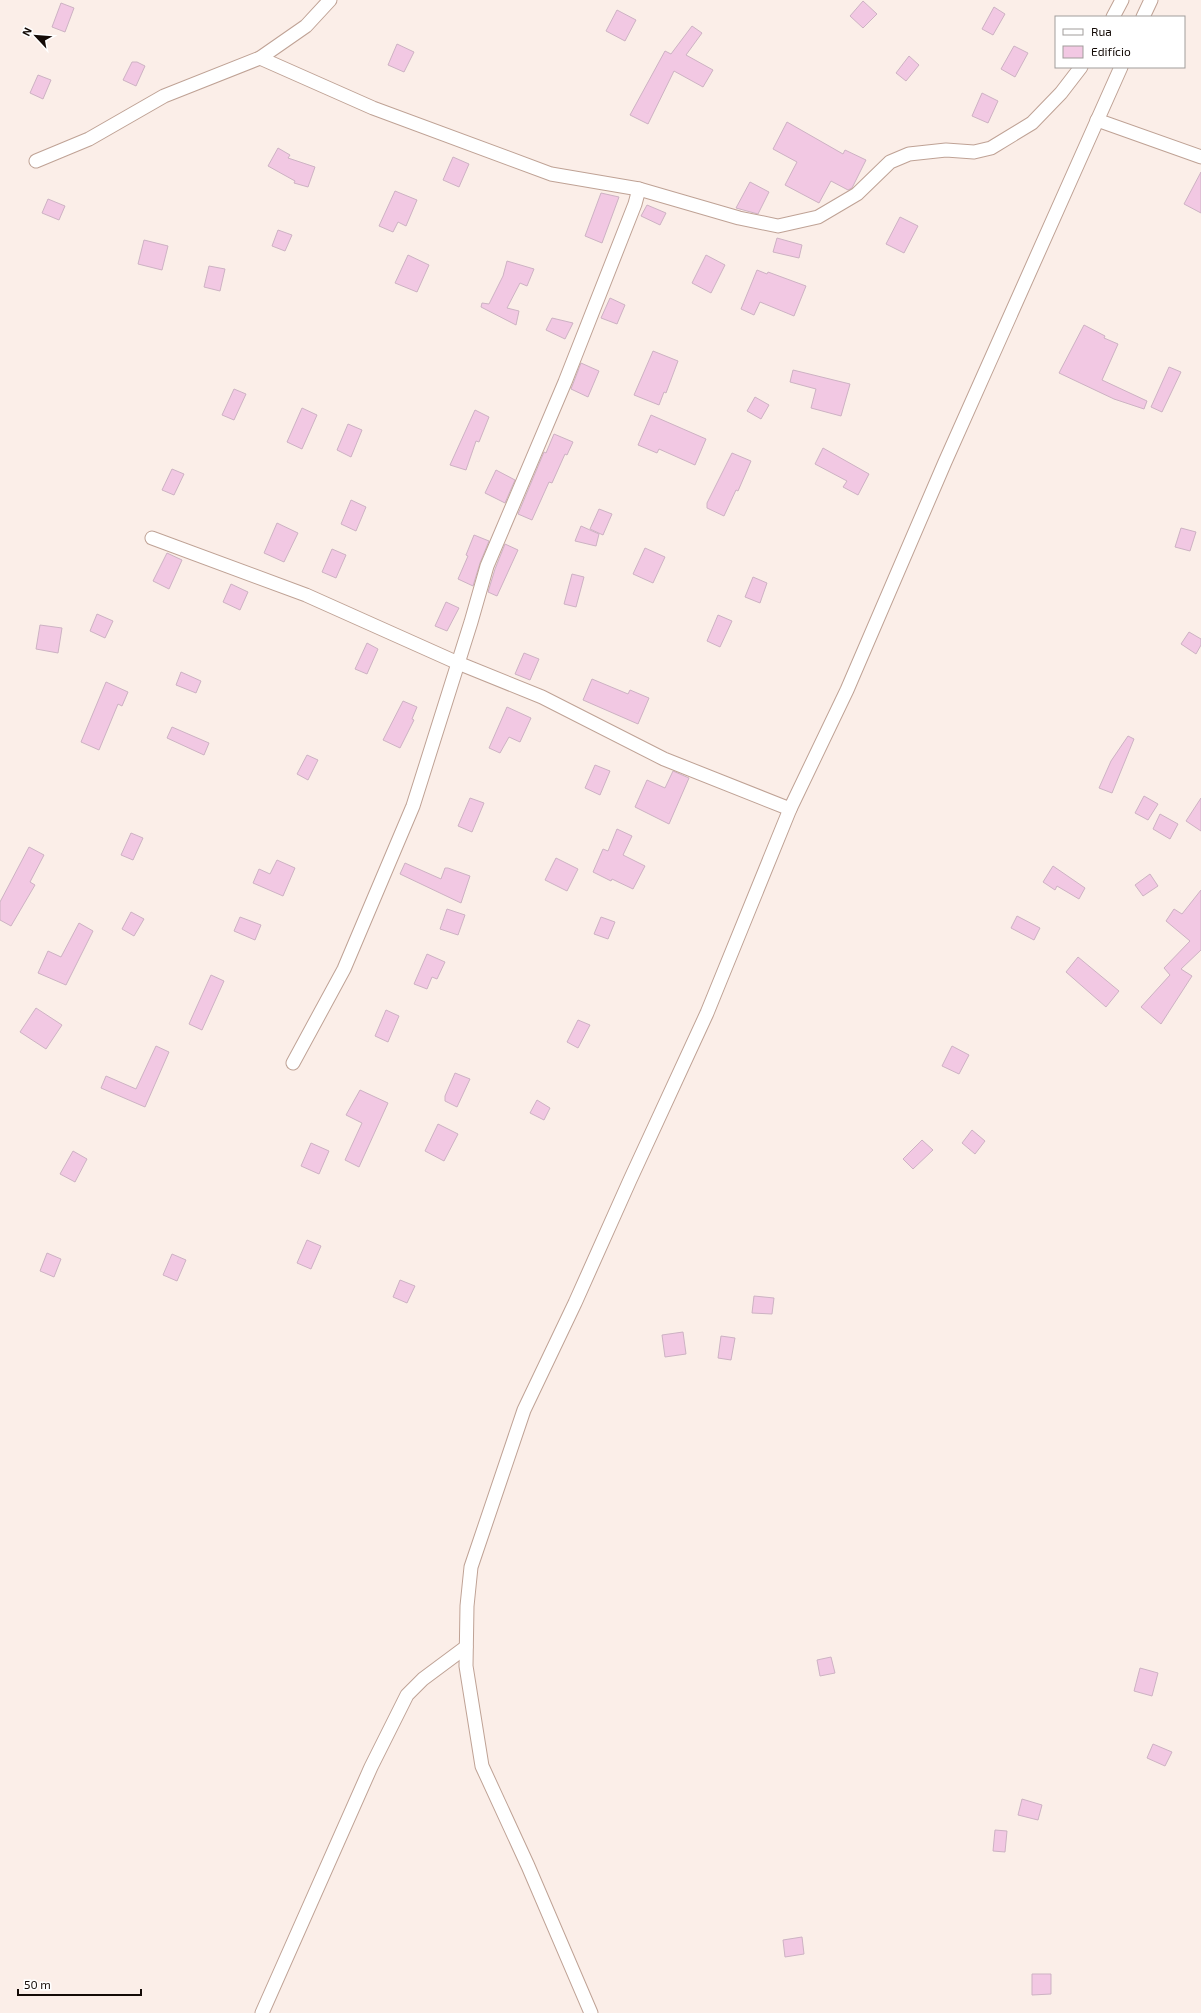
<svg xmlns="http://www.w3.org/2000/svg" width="1201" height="2013" font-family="'Exo 2',sans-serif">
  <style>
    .building { fill: #f2c8e3; stroke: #cdb2c3 }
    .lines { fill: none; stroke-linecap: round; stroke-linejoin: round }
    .minor-casing { stroke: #bfa295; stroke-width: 15 }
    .minor { stroke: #fff; stroke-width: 13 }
  </style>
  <rect width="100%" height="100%" fill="#fbeee8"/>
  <g class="building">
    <path d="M863 1 877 14 863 28 850 16Z"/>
    <path d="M61 3 74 8 65 32 52 27Z"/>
    <path d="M994 7 1005 14 993 35 982 29Z"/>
    <path d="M617 10 636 20 625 41 606 31Z"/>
    <path d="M692 26 702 33 686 55 713 70 703 87 674 71 648 124 630 115 665 51 671 54Z"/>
    <path d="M397 44 414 52 404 72 388 65Z"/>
    <path d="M1014 46 1028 53 1015 77 1001 69Z"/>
    <path d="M909 56 919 65 906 81 896 73Z"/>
    <path d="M132 62H137L145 66 136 86 123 80Z"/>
    <path d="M38 75 51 80 43 99 30 93Z"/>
    <path d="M982 93 998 101 988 123 972 116Z"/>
    <path d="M787 122 843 154 845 150 866 160 852 188 848 190 831 181 819 203 785 185 797 162 773 149Z"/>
    <path d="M278 148 290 155 288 158 315 167 308 187 294 183 295 181 268 166Z"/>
    <path d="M453 157 469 164 459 187 443 180Z"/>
    <path d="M1201 172V213L1184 204Z"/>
    <path d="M750 182 769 192 758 214 736 208Z"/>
    <path d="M395 191 417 200 406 226 398 222 393 232 379 226Z"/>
    <path d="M601 193 619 197 602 243 585 236Z"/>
    <path d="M48 199 65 206 59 220 42 213Z"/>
    <path d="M647 205 666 213 660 225 641 216Z"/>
    <path d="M900 217 918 226 904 253 886 244Z"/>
    <path d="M278 230 292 235 285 251 272 246Z"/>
    <path d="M777 238 802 245 799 258 773 252Z"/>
    <path d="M144 240 168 246 162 270 138 264Z"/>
    <path d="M408 255 429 265 417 292 395 283Z"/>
    <path d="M706 255 725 265 711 293 692 283Z"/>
    <path d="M507 261 534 269 527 286 520 283 507 308 519 311 516 325 481 307 482 303 489 304 503 276Z"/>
    <path d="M209 266 225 269 220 291 204 287Z"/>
    <path d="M757 270 767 274 768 272 806 286 794 316 760 302 754 315 741 309Z"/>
    <path d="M610 298 625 305 617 324 601 318Z"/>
    <path d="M552 318 573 323 565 339 546 330Z"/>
    <path d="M1084 325 1105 336 1104 338 1118 344 1102 380 1147 401 1144 409 1114 399 1059 373Z"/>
    <path d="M653 351 678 361 666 393 664 392 659 405 634 395Z"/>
    <path d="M581 363 599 371 588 397 571 389Z"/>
    <path d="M1169 367 1181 372 1162 412 1151 407Z"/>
    <path d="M793 370 850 384 841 416 811 408 816 389 790 382Z"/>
    <path d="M234 389 246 394 234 420 222 415Z"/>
    <path d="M755 397 769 405 761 419 747 411Z"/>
    <path d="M302 408 317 415 302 449 287 442Z"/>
    <path d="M475 410 489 417 479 442 476 441 466 470 450 465Z"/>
    <path d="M651 415 706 439 695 465 659 449 657 453 638 445Z"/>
    <path d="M348 424 362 430 351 457 337 450Z"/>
    <path d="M554 434 573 442 567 455 565 454 552 483 549 482 532 520 518 514 544 452 546 453Z"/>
    <path d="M823 448 869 474 858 495 843 487 847 481 815 464Z"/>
    <path d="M732 453 751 461 738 491 736 490 724 516 707 508V503Z"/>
    <path d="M172 469 184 474 174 495 162 490Z"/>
    <path d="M496 470 515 480 505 503 485 493Z"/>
    <path d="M351 500 366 507 356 531 341 524Z"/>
    <path d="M599 509 612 514 603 535 590 529Z"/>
    <path d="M277 523 298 533 284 562 264 553Z"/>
    <path d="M581 526 599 534 596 546 575 541Z"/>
    <path d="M1181 528 1196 532 1190 551 1175 547Z"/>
    <path d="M474 535 489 541 480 563 473 586 458 579 468 556 466 555Z"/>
    <path d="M505 544 518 550 497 596 488 592 495 569Z"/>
    <path d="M645 548 665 557 653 583 633 574Z"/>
    <path d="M332 549 346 555 336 578 322 572Z"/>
    <path d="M167 553 182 560 169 589 153 581Z"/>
    <path d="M572 574 584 577 576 607 564 604Z"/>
    <path d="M753 577 767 583 760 603 745 597Z"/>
    <path d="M231 584 248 592 240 610 223 602Z"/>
    <path d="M446 602 459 608 447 631 435 626Z"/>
    <path d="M97 614 113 621 105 638 90 631Z"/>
    <path d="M718 615 732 621 720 647 707 641Z"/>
    <path d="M40 625 62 628 58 653 36 649Z"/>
    <path d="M1189 632 1201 639V645L1196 654 1181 644Z"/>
    <path d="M367 643 378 649 367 674 355 669Z"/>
    <path d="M524 653 539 659 530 680 515 674Z"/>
    <path d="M181 672 201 681 196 693 176 685Z"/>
    <path d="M592 679 628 694 630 690 649 698 638 724 583 700Z"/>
    <path d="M106 682 128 692 122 706 118 704 99 750 81 742Z"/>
    <path d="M403 701 417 707 412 719 414 720 400 748 383 740Z"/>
    <path d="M507 707 531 718 520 742 509 737 500 753 489 748Z"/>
    <path d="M172 727 209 743 204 755 167 738Z"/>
    <path d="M1128 736 1134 739 1112 793 1099 788 1111 761Z"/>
    <path d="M307 755 318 760 308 780 297 774Z"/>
    <path d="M595 765 610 771 600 795 585 788Z"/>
    <path d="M673 771 689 778 669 824 635 807 647 780 665 788Z"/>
    <path d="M1144 796 1158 804 1148 820 1135 813Z"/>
    <path d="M470 798 484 803 472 832 458 826Z"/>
    <path d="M1201 798V831L1186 821Z"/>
    <path d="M1160 814 1178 824 1170 839 1153 829Z"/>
    <path d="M617 829 632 836 623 855 645 866 633 889 612 879 611 881 593 872 603 849 608 851Z"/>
    <path d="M131 833 143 838 133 860 121 855Z"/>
    <path d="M29 847 44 855 30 882 35 885 11 926 0 920V902Z"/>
    <path d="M556 858 578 869 567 891 545 880Z"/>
    <path d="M277 860 295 868 283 896 253 883 259 869 270 874Z"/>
    <path d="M405 863 441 879 445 868H448L470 876 461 903 400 874Z"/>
    <path d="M1053 866 1085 888 1079 899 1057 886 1055 890 1043 882Z"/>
    <path d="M1150 874 1158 886 1143 896 1135 885Z"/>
    <path d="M1201 890V950L1181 969 1192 976 1161 1024 1141 1007 1170 975 1164 968 1190 941 1166 921 1174 909 1182 914Z"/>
    <path d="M447 909 465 915 458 935 440 929Z"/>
    <path d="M131 912 144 919 134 936 122 929Z"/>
    <path d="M1017 916 1040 928 1034 940 1011 928Z"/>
    <path d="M240 917 261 925 255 940 234 931Z"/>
    <path d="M601 917 615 922 608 939 594 934Z"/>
    <path d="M79 923 93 931 66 985 38 973 48 951 61 957Z"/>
    <path d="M427 954 445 962 437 979 432 977 427 989 414 984Z"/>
    <path d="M1078 957 1119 991 1106 1007 1066 972Z"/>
    <path d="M211 975 224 981 202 1030 189 1024Z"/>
    <path d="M36 1008 62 1025 46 1049 20 1032Z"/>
    <path d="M386 1010 399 1016 388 1042 375 1036Z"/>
    <path d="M578 1020 590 1025 578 1048 567 1042Z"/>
    <path d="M156 1046 169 1052 145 1107 101 1088 106 1076 136 1089Z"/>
    <path d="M952 1046 969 1055 959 1074 942 1066Z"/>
    <path d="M455 1073 470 1079 457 1107 445 1101V1096Z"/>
    <path d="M360 1090 388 1103 359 1167 345 1160 362 1123 346 1115Z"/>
    <path d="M537 1100 550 1108 544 1120 530 1113Z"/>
    <path d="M438 1124 458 1134 444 1161 425 1151Z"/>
    <path d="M972 1130 985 1141 975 1154 962 1143Z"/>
    <path d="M922 1140 933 1150 913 1169 903 1159Z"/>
    <path d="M311 1143 329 1151 319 1174 301 1166Z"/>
    <path d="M73 1151 87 1159 75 1182 60 1174Z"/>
    <path d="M307 1240 321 1246 311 1269 297 1263Z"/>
    <path d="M47 1253 61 1259 54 1277 40 1271Z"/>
    <path d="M172 1254 186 1260 177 1281 163 1275Z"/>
    <path d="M400 1280 415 1286 407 1303 393 1297Z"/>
    <path d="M754 1296 774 1298 772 1314 752 1313Z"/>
    <path d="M683 1332 686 1354 665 1357 662 1335Z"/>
    <path d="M721 1336 735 1338 731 1360 718 1358Z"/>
    <path d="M831 1657 835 1673 820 1676 817 1660Z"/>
    <path d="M1140 1668 1158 1673 1152 1696 1134 1691Z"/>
    <path d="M1153 1744 1172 1752 1165 1766 1147 1758Z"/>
    <path d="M1022 1799 1042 1805 1038 1820 1018 1815Z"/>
    <path d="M995 1830 1007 1831 1005 1852 993 1851Z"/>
    <path d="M802 1937 804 1954 785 1957 783 1940Z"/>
    <path d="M1032 1974H1051V1994L1032 1995Z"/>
  </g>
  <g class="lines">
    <g class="minor-casing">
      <g id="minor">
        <path d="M1113 17 1122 0"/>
        <path d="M1143 17 1151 0"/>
        <path d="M260 58 373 108 551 174 639 189"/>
        <path d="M1097 120 1201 157"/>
        <path d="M36 161 89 139 164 96 260 58 306 26 330 0"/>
        <path d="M152 538 306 595 458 663 542 697 664 759 790 809"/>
        <path d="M293 1063 344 969 413 806 471 622 487 566 565 382 635 204 639 189 739 218 778 226 818 217 857 194 890 162 909 154 946 150 974 152 991 148 1032 123 1061 93 1081 67"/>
        <path d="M262 2013 371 1767 407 1695 423 1679 466 1647"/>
        <path d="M591 2013 528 1866 482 1766 466 1666 467 1606 471 1567 524 1410 575 1303 630 1180 707 1013 790 809 847 690 945 462 1121 67"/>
      </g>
    </g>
    <use href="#minor" class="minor"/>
  </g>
  <rect x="1055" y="16" width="130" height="52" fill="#ffffff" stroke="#a19d9b"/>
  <rect x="1063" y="29" width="20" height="6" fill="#ffffff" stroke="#a19d9b"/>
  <text x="1091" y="36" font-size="12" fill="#130a06">Rua</text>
  <rect x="1063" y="46" width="20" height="12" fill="#f2c8e3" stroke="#a19d9b"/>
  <text x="1091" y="56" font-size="12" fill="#130a06">Edifício</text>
  <g transform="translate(36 36) rotate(296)" stroke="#ffffff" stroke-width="3" paint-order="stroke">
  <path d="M0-3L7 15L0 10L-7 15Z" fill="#130a06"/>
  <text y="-6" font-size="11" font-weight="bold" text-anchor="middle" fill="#130a06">N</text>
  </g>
  <path d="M18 1989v6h123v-6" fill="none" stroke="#130a06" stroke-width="2"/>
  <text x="24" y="1989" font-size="12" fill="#130a06" stroke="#ffffff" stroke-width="3" paint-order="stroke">50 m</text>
</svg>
